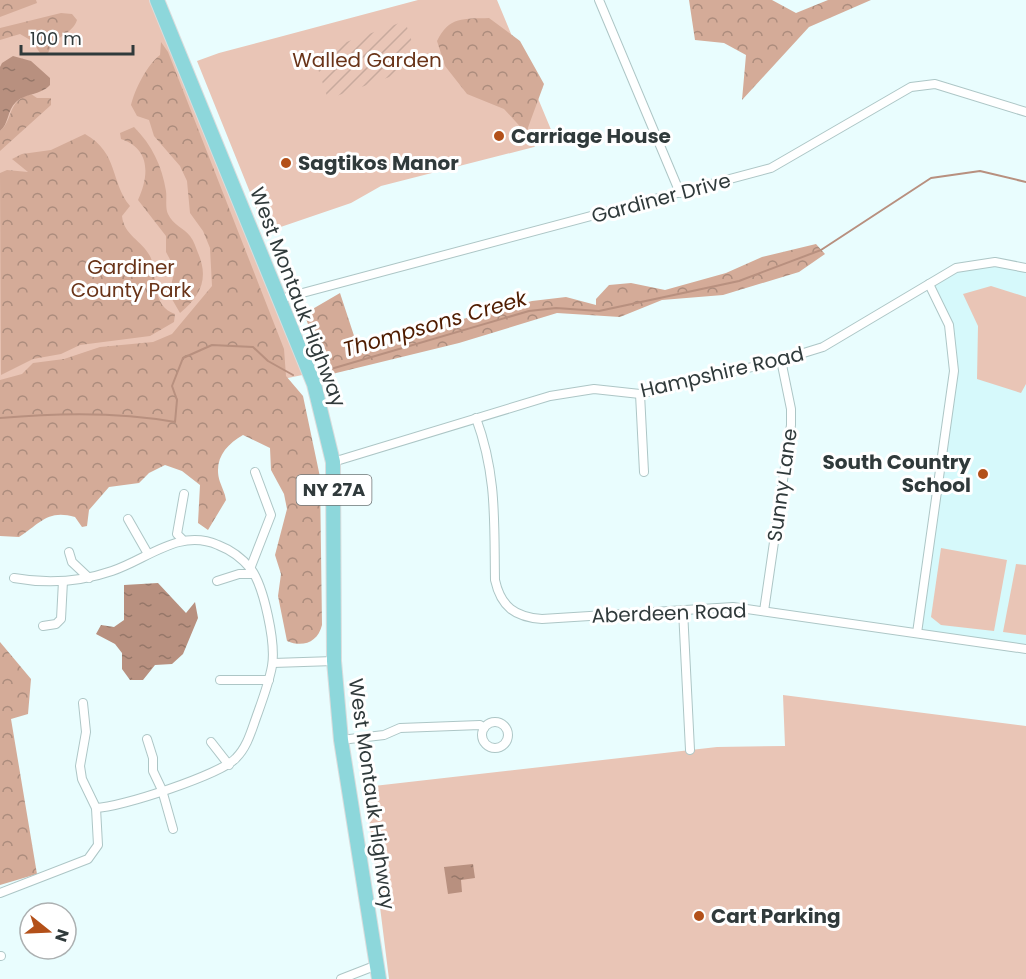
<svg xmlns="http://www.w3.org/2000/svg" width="1026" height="979" font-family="Poppins,sans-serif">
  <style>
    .built { fill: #d6f9fb }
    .green { fill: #e9c5b6 }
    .forest { fill: url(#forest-crowns) }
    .garden { fill: url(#garden-furrows) }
    .water { fill: url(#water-ripples) }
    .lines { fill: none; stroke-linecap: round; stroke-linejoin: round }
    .stream { stroke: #b8907f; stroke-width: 2 }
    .minor-casing { stroke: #adc6c6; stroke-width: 10 }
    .primary-casing { stroke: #dadcdc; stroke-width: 16 }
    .minor { stroke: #fff; stroke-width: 8 }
    .primary { stroke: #8dd7db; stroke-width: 14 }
    .poi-dot { fill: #b35019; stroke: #fff; stroke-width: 2 }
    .labels { text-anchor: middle; stroke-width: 6; stroke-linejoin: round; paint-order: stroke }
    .shield { fill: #fff; stroke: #6e7576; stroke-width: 1.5 }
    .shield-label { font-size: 18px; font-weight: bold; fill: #303a3b }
    .park-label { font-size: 20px; fill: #693419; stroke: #fff }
    .poi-label { font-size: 20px; font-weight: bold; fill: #303a3b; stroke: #fff; text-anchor: start }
    .street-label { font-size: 20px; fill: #303a3b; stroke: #fff }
    .water-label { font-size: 21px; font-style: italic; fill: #4f1c00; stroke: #fff }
  </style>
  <defs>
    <pattern id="forest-crowns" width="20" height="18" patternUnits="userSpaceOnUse" patternTransform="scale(1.5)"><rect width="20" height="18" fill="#d4ab98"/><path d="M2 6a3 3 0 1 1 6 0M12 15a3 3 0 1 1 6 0" fill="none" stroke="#ac8c7d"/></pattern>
    <pattern id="garden-furrows" width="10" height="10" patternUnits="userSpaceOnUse" patternTransform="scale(1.5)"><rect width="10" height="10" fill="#e9c5b6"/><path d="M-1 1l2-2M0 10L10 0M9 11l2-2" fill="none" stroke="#c8aa9d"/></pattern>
    <pattern id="water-ripples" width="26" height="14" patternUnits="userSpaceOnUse" patternTransform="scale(1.5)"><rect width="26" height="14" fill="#b8907f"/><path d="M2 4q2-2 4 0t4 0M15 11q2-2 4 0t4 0" fill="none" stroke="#967769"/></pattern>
  </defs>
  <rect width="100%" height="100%" fill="#e9fdfe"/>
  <path class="built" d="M975 263 1026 268V649L917 633 954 371 949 325 929 284Z"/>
  <g class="green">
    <path d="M0 0H157L312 373 259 384 290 381 305 406 0 519Z"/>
    <path d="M418 0H497L552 132 534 147 381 186 351 203 266 232 197 61 219 53Z"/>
    <path d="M991 286 1026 297V384L1021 393 977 379 978 326 963 294Z"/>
    <path d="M941 548 1007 560 994 631 941 625 931 617Z"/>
    <path d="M1016 564 1026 565V635L1003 632Z"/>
    <path d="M783 695 1026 726V979H389L365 787 717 747 785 746Z"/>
  </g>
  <g class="forest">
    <path d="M0 0H36L37 3 0 17Z"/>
    <path d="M689 0H772L796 13 828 0H871L809 27 742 100 746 55 724 43 695 40Z"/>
    <path d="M61 13 72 14 77 20C72 35 56 34 48 53H40L32 41 20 34 0 40V28Z"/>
    <path d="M489 18 520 41 544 84 526 133 504 109 467 94 445 66 437 41C449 16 464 19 489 18Z"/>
    <path d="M161 42 168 52 284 349 286 376 303 396 320 477 322 625C318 642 303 648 287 641L278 596 281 574 275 555 287 509 284 494 271 470 270 448 243 435C225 445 213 461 220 482 222 488 225 493 226 500L208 530 198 523 200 485 182 471 165 465 149 473 139 483 109 487 89 510 87 526 82 527 75 517C47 509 40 524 19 537L0 536V380L22 374 33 363 64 359 100 347 153 342 172 334 212 286 210 248 203 231 190 213 187 181 180 166 154 136 149 120 137 116 131 105C135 89 147 65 160 55Z"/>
    <path d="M31 94 37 98H51V105L0 151V131C14 120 6 101 31 94Z"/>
    <path d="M134 127C152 145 162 166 166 191 167 198 165 208 168 214 173 225 184 228 190 236 194 241 196 248 198 253 209 278 201 296 180 313L169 294 175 269 166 252V236L138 200C149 176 151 149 121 139L120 133Z"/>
    <path d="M85 134C119 153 110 182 130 206L122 216C124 237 146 242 152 261 157 279 152 306 175 314L174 322 150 336 80 345 61 354 33 359 1 375 0 173 7 170 28 172 12 159 22 154 51 150Z"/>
    <path d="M816 244 825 254 799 272 723 295 662 300 620 317 557 313 459 343 328 375 304 314 340 293 360 354 436 326 532 301 566 297 596 305V299L609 285 631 283 665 290 726 273 762 257Z"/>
    <path d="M0 642 31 679 28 714 11 719 37 874 0 885Z"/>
  </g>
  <path class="garden" d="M405 21 420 66 328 99 313 54Z"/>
  <g class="water">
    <path d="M13 56 31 61 50 78V85C41 95 26 93 16 102 7 110 9 124 0 131V67L2 63Z"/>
    <path d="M158 583 186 613 195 602 198 618 183 654 172 664 155 665 143 680H130L122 669V653L115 644 96 634 101 625 114 627 124 620V585Z"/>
    <path d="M473 864 475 878 461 880 462 892 448 894 444 867Z"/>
  </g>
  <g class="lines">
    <g class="stream">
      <path d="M324 371 529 311 556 308 599 311 739 281 821 250 931 178 980 171 1026 182"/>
      <path d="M0 418C55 413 121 412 175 422L177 400 172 386 183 358 212 345 253 347 268 361 293 375"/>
    </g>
    <g class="minor-casing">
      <g id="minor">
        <path d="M599 0 680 193"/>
        <path d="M280 299 771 168 911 87 935 84 1026 112"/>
        <path d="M640 394 644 472"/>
        <path d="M476 418C497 475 494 521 495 580 501 607 515 617 542 619L733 607 1026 649"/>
        <path d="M333 462 550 396 594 389 640 394 781 360 823 347 956 268 995 262 1026 268"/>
        <path d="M128 519 148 554"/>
        <path d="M183 540 177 534 184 494"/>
        <path d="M69 552 72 562 89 578"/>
        <path d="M250 569 271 515 255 472"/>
        <path d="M14 578C47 584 80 582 112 571 148 559 179 528 218 545 231 550 242 558 251 569 264 587 276 643 272 666 269 683 262 701 256 718 251 732 247 747 236 758 222 774 119 808 96 808"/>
        <path d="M217 581 239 574H253"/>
        <path d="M683 610 690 750"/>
        <path d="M764 611 791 425V409L781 360"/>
        <path d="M43 626 56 624 61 619 63 581"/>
        <path d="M917 633 954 371 949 325 929 284"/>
        <path d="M273 663 334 661"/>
        <path d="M220 680H269"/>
        <circle cx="495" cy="735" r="13"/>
        <path d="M147 739 153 758V771L162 790 173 829"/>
        <path d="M341 740 384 735 400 728 480 725 484 728"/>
        <path d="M211 742 229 765"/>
        <path d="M0 893 88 859 98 845 96 808 82 779 80 766 86 732 83 703"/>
        <path d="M0 956H1"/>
        <path d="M341 979 377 965"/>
      </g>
    </g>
    <g class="primary-casing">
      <path id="primary" d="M157 0 314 384 333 462 334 661 341 740 379 979"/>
    </g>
    <use href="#minor" class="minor"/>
    <use href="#primary" class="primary"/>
  </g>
  <g class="poi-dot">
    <circle cx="499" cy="136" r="6"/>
    <circle cx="286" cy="163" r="6"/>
    <circle cx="983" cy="474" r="6"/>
    <circle cx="699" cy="916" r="6"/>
  </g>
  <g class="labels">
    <rect class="shield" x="296.5" y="475" width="75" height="30" rx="4.5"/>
    <g class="shield-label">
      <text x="334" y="496">NY 27A</text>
    </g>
    <g class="park-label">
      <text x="367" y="67">Walled Garden</text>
      <text x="131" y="274">Gardiner<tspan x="131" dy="23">County Park</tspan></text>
    </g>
    <g class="poi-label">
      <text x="511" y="143">Carriage House</text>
      <text x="298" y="170">Sagtikos Manor</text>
      <text x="971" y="469" text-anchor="end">South Country<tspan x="971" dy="23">School</tspan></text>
      <text x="711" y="923">Cart Parking</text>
    </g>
    <g class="street-label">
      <text transform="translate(661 198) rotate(-15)" y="7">Gardiner Drive</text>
      <text transform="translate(298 297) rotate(69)" y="7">West Montauk Highway</text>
      <text transform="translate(722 372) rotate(-13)" y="7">Hampshire Road</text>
      <text transform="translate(782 485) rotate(-82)" y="7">Sunny Lane</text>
      <text transform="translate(669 613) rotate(-2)" y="7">Aberdeen Road</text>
      <text transform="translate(372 794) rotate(82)" y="7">West Montauk Highway</text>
    </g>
    <g class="water-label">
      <text transform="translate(435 324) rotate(-16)" y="7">Thompsons Creek</text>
    </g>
  </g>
  <g transform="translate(48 931) rotate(108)"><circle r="28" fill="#ffffff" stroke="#acb0b1" stroke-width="1.5"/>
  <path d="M0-4.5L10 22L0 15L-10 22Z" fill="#b35019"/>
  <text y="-9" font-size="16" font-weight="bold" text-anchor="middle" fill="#303a3b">N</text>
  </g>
  <path d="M21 45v9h112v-9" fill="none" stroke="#303a3b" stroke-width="3"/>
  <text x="30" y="45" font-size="18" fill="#303a3b" stroke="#ffffff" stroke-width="4.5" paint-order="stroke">100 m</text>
</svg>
